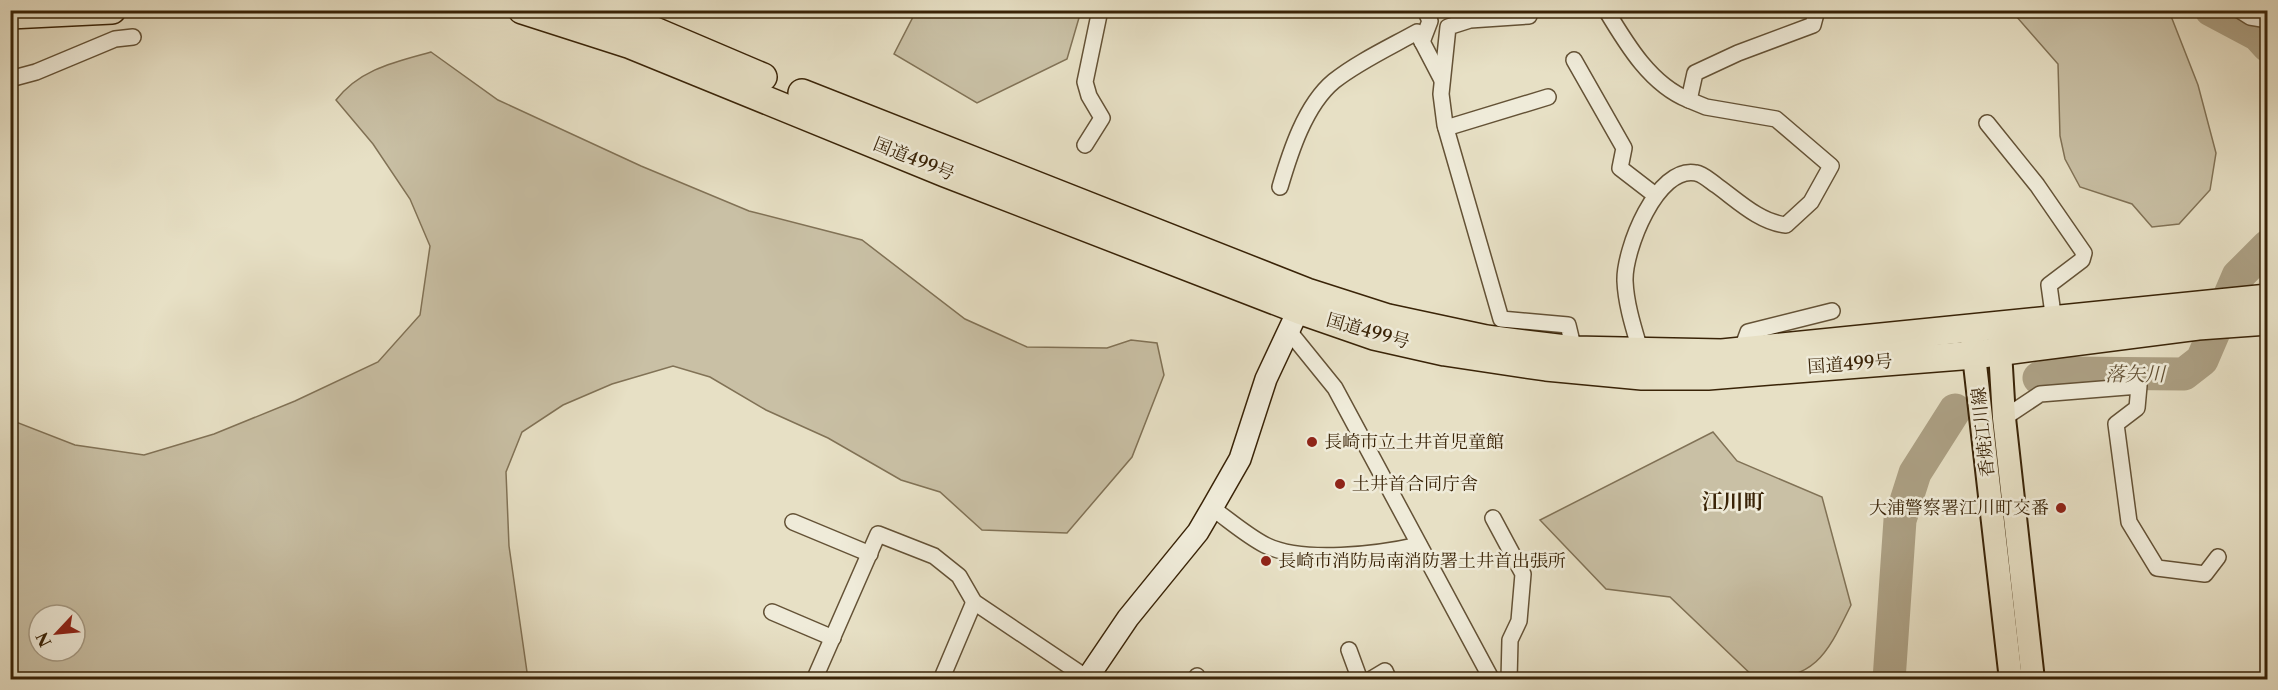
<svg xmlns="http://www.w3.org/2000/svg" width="2278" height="690" font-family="'Libre Caslon Text','Noto Serif JP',serif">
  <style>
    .green { fill: #c9c0a5; stroke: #817256; stroke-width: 1.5; fill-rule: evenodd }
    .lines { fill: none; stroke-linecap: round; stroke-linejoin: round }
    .river { stroke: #aca084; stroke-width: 33 }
    .street-casing { stroke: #645236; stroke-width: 18 }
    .secondary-casing { stroke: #392307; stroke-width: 24 }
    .primary-casing { stroke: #392307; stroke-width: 26 }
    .highway-casing { stroke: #392307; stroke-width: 30 }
    .street { stroke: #efebd9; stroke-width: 15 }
    .secondary { stroke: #efebd9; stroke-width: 21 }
    .primary { stroke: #e7e0c5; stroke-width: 22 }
    .highway { stroke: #e7e0c5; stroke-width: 27 }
    .poi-dot { fill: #8f2418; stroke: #efebd9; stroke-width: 2 }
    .labels { text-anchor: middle; stroke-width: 5; stroke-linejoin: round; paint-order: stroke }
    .street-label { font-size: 18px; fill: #392307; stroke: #efebd9 }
    .poi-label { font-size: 18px; fill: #392307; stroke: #efebd9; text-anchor: start }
    .water-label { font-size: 20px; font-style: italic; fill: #614f33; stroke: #efebd9 }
    .quarter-label { font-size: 21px; font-weight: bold; fill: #392307; stroke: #efebd9 }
  </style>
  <rect width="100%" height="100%" fill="#e7e0c5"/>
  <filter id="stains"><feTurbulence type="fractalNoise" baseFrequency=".00333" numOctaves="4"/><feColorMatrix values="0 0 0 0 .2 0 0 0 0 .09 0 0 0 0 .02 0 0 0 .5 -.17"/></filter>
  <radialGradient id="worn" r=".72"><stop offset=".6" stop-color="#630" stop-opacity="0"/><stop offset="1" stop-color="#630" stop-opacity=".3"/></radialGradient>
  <g class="green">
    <path d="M916 11V10L1081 11 1067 59 977 103 894 54Z"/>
    <path d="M2017 11H2169L2198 85 2216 153 2210 190 2179 224 2152 227 2132 204 2080 187 2065 159 2060 136 2058 64 2015 15Z"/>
    <path d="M431 52 498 100 641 166 749 211 862 240 965 319 1027 347 1107 348 1131 340 1157 343 1164 375 1132 457 1067 533 982 530 940 492 901 480 828 438 766 410 710 377 673 366 612 384 563 405 522 432 506 472 509 546 528 679H11V420L75 445 144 455 214 434 295 401 378 362 420 315 430 246 410 199 373 144 336 100C360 69 395 62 431 52ZM39 615H75V651H39Z"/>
    <path d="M1713 432 1737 461 1822 497 1851 605C1827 654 1816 680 1756 679L1670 597 1606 589 1540 520Z"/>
  </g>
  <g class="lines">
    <g class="river">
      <path d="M2211 10 2258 35 2268 46"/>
      <path d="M2039 378 2066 373 2184 374 2202 360 2238 276 2268 246"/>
      <path d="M1889 680 1900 520 1915 473 1955 410"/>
    </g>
    <g class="street-casing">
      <g id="street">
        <path d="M1529 10V16L1470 20 1448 27 1441 94 1445 125 1501 319 1568 325 1574 350"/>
        <path d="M1606 10C1627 45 1651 85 1689 100"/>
        <path d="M2239 10 2250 17 2268 20"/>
        <path d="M1422 42 1430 21 1425 10"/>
        <path d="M1574 60 1624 148 1620 168 1655 195"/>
        <path d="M10 79 36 72 115 39 133 37"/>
        <path d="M1987 123 2037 185 2084 253 2082 260 2049 285 2054 321"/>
        <path d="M1446 128 1548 97"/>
        <path d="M1085 145 1102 118 1089 96 1085 82 1100 10"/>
        <path d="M1280 187C1290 153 1305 105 1334 81 1358 62 1390 47 1417 32L1442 80"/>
        <path d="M1288 330 1335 388 1492 680"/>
        <path d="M1741 351 1748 332 1832 311"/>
        <path d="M1641 353C1634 329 1626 305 1625 281 1624 250 1657 165 1696 173 1703 174 1710 181 1716 185 1737 200 1759 222 1786 225L1811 202 1831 166 1776 119 1706 107 1689 100 1695 73 1738 53 1813 25 1817 10"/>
        <path d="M2004 418 2040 394 2139 386 2137 408 2116 424 2129 522 2157 568 2205 574 2218 557"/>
        <path d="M1212 508C1229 520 1246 535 1265 545 1303 564 1379 554 1419 545"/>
        <path d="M1493 518 1523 574 1519 621 1510 640 1509 680"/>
        <path d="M793 522 870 554"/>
        <path d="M772 612 833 638"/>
        <path d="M1349 650 1360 680"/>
        <path d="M814 680 878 534 934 556 959 576 974 602 1087 678"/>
        <path d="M941 680 974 602"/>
        <path d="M1195 680 1197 676"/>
        <path d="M1370 680 1385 671 1389 680"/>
      </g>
    </g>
    <g class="secondary-casing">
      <path id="secondary" d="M1086 680 1128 618 1198 532 1212 508 1240 459 1266 379 1304 298"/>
    </g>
    <g class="primary-casing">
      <g id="primary">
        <path d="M1999 334 2004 418 2033 680"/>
        <path d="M1972 338 2011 680"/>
      </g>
    </g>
    <g class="highway-casing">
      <g id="highway">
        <path d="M522 10 631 45 945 173 1299 310 1374 336 1445 352 1546 367 1642 376H1708L1974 355 2198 326 2268 321"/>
        <path d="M591 10 636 23 763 77"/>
        <path d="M10 15 112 10"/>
        <path d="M802 93 1307 292 1388 318 1486 339 1574 350 1722 353 2268 298"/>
      </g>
    </g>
    <use href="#street" class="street"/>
    <use href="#secondary" class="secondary"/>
    <use href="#primary" class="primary"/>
    <use href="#highway" class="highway"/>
  </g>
  <g class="poi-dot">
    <circle cx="1312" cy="442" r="6"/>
    <circle cx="1340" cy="484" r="6"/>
    <circle cx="2061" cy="508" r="6"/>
    <circle cx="1266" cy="561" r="6"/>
  </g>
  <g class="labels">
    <g class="street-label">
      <text transform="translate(914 159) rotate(22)" y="6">国道499号</text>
      <text transform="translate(1368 331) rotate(16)" y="6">国道499号</text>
      <text transform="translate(1850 364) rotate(-4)" y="6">国道499号</text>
      <text transform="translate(1983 432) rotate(-96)" y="6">香焼江川線</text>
    </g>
    <g class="poi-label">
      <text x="1324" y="448">長崎市立土井首児童館</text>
      <text x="1352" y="490">土井首合同庁舎</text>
      <text x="2049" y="514" text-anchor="end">大浦警察署江川町交番</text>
      <text x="1278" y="567">長崎市消防局南消防署土井首出張所</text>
    </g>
    <g class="water-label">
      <text x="2135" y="381">落矢川</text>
    </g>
    <g class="quarter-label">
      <text x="1733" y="509">江川町</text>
    </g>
  </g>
  <rect width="2278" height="690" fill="none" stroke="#e7e0c5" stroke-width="36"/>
  <rect x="12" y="12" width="2254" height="666" fill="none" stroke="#392307" stroke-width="3"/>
  <rect x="18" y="18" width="2242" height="654" fill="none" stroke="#392307" stroke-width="1.5"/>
  <g transform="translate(57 633) rotate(244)"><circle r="28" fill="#efebd9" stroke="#a69b85" stroke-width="1.5"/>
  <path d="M0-4.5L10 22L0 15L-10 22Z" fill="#8f2418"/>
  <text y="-9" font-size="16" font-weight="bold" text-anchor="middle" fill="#392307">N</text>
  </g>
  <rect width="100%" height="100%" filter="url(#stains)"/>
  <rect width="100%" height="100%" fill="url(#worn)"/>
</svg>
